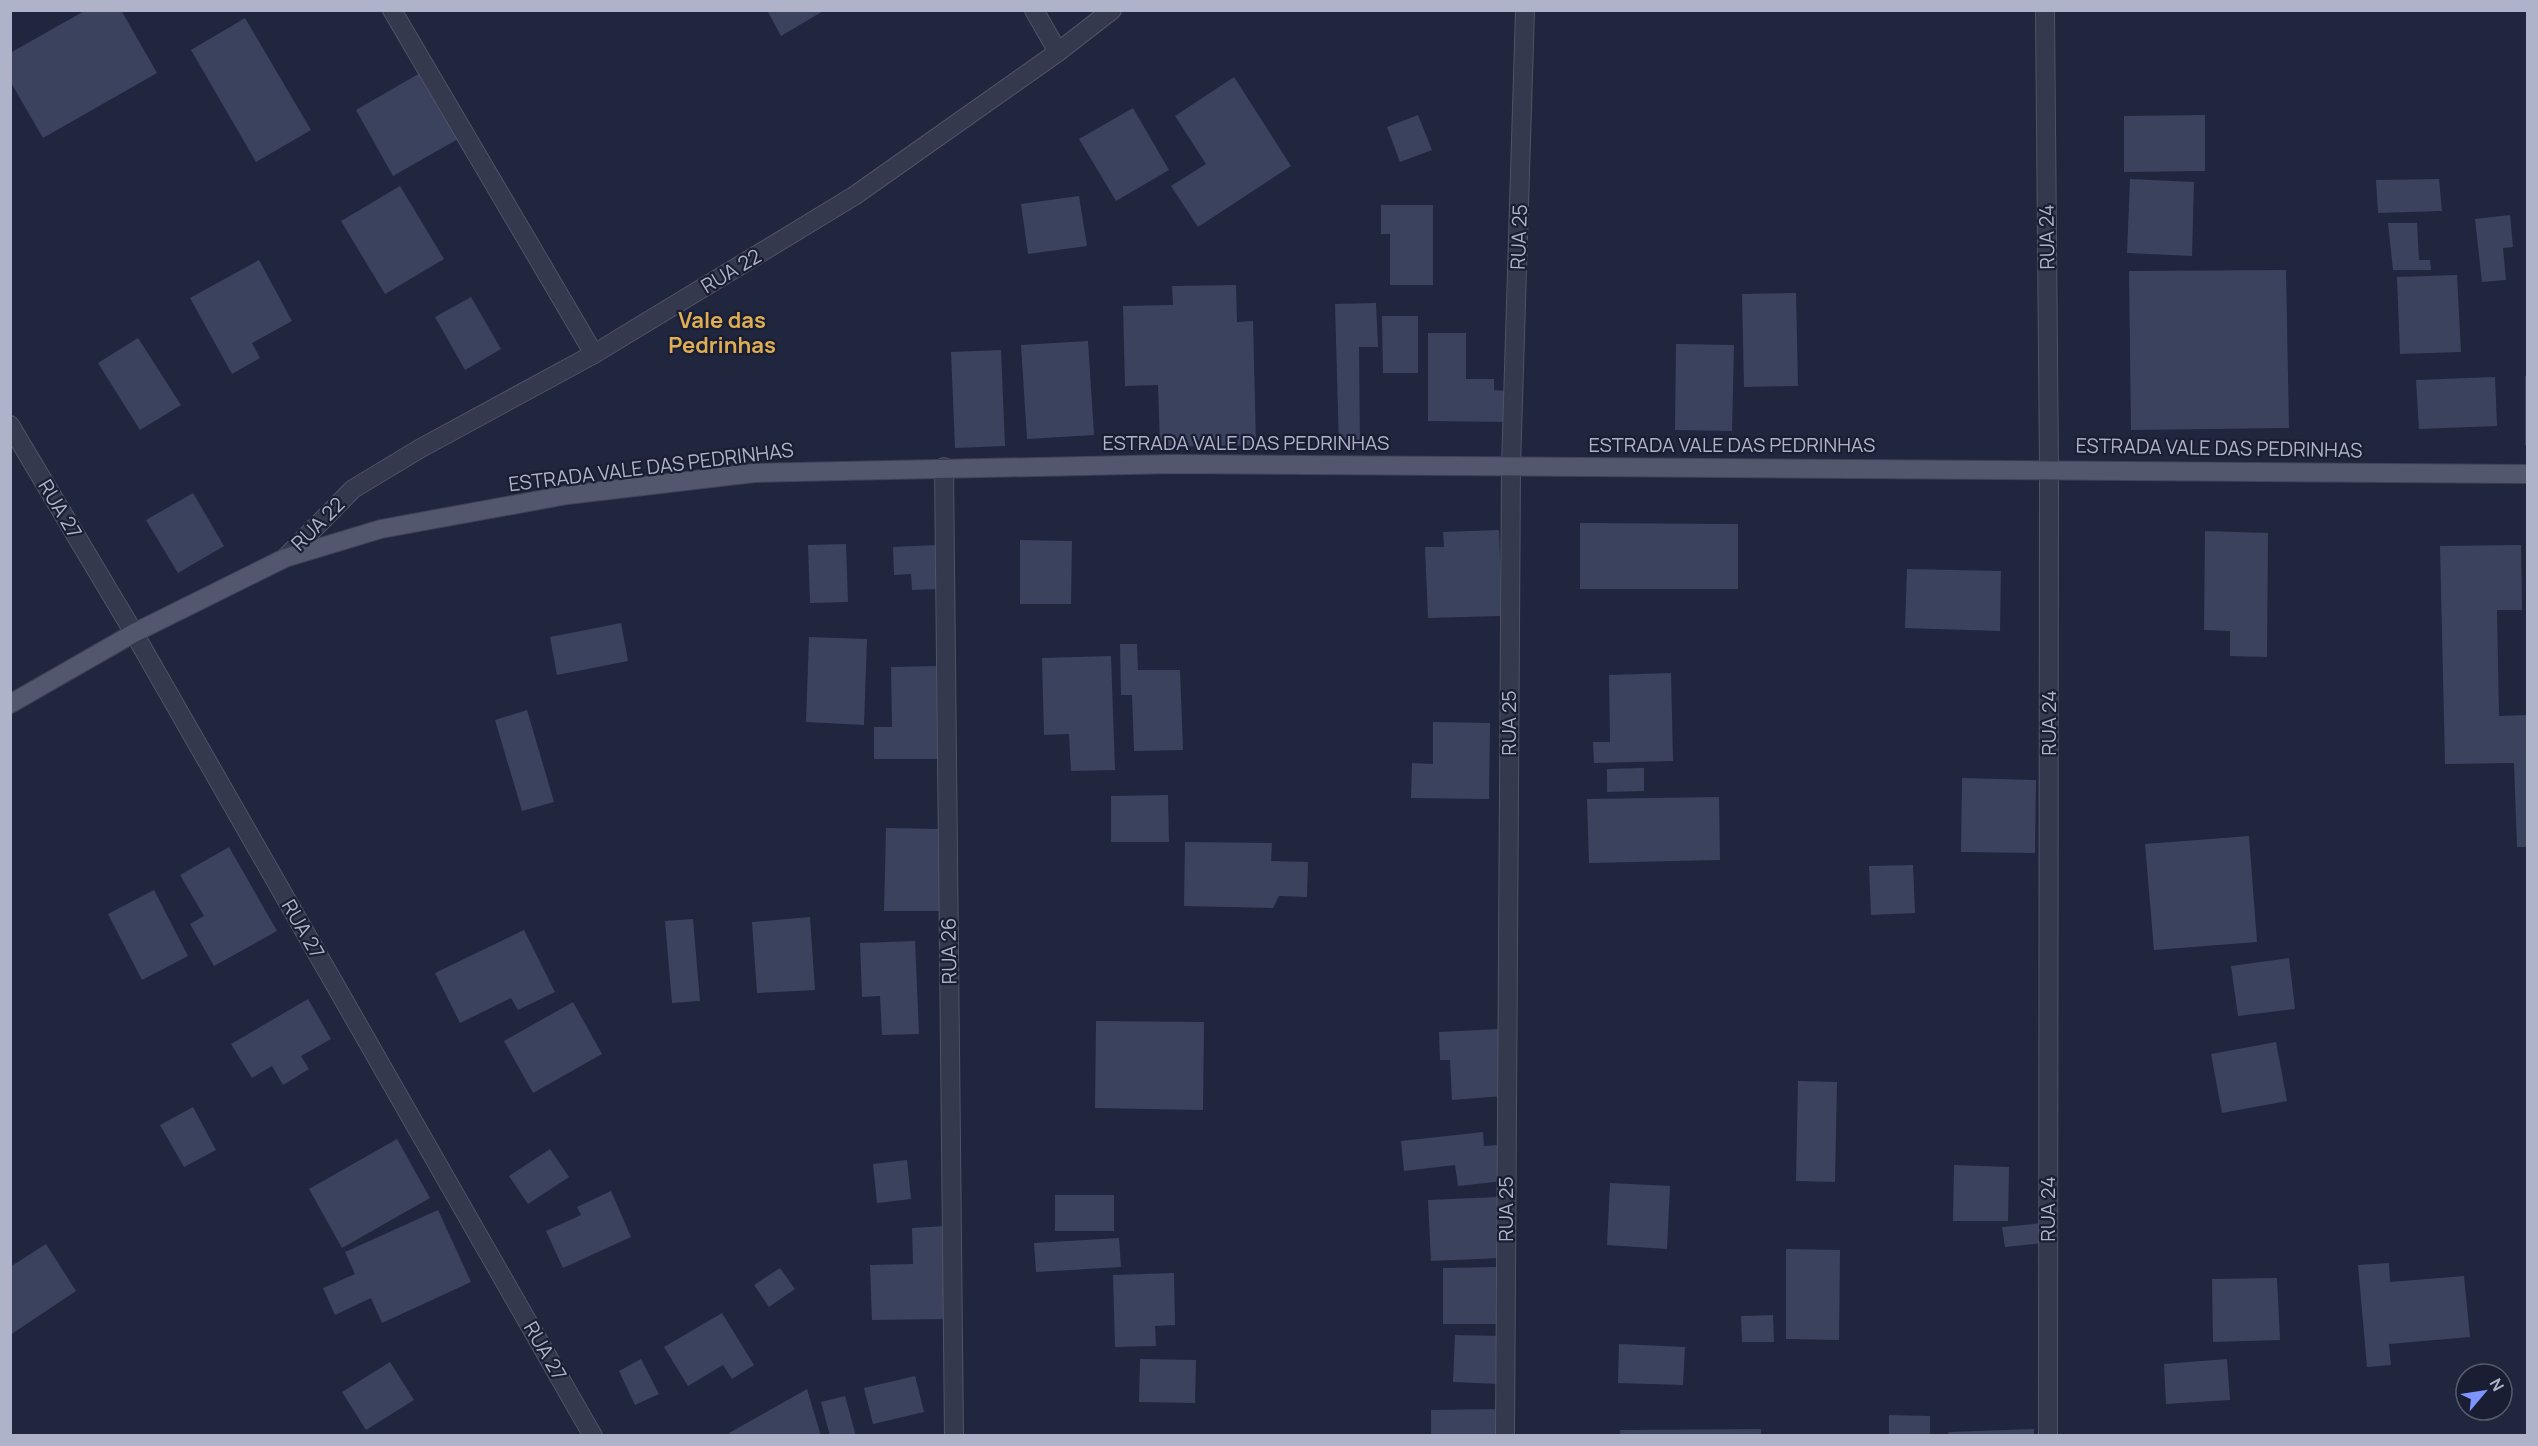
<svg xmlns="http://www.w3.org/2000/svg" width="2538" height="1446" font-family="Manrope,sans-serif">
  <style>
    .building { fill: #3b425e }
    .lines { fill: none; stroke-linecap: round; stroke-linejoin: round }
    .minor-casing { stroke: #4f5368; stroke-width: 20 }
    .major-casing { stroke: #3d4256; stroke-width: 20 }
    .minor { stroke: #34394d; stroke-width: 18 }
    .major { stroke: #52576e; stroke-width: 18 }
    .labels { text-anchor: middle; stroke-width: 4.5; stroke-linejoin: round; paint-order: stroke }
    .street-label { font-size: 20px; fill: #afb3c9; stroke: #191e32 }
    .quarter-label { font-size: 22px; font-weight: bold; fill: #dfae54; stroke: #191e32 }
  </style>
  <rect width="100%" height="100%" fill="#20263d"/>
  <g class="building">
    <path d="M86 10H121L157 73 43 138 10 81V53Z"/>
    <path d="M767 10H825L781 36Z"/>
    <path d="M245 18 311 130 256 162 191 50Z"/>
    <path d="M420 73 458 139 393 176 356 110Z"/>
    <path d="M1234 77 1291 166 1198 227 1171 186 1206 164 1175 116Z"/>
    <path d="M1133 108 1169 170 1116 201 1079 139Z"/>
    <path d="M1418 115 1432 150 1400 162 1387 127Z"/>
    <path d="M2205 115V171L2124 172V116Z"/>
    <path d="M2130 179 2194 182 2192 256 2127 253Z"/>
    <path d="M2439 179 2442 211 2378 213 2376 180Z"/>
    <path d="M400 186 444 259 385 294 341 221Z"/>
    <path d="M1079 196 1087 246 1028 254 1021 204Z"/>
    <path d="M1381 205H1433V285H1390V234H1381Z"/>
    <path d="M2510 215 2513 247 2503 248 2506 280 2482 282 2475 219Z"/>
    <path d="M2388 223H2417L2419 260H2430L2431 270H2393Z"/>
    <path d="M259 260 292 321 252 343 260 358 232 374 190 298Z"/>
    <path d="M2286 270 2289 428 2131 430 2129 271Z"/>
    <path d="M2457 275 2461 352 2400 354 2397 277Z"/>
    <path d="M1236 285 1237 322 1253 321 1256 445 1160 447 1158 385 1125 386 1123 306 1173 305 1172 286Z"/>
    <path d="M1796 293 1798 386 1744 387 1742 294Z"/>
    <path d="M471 297 501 349 465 370 435 317Z"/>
    <path d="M1376 303 1378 347H1359L1360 446 1339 447 1335 304Z"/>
    <path d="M1382 316H1418V373H1383Z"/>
    <path d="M1428 333H1466V379H1494V390L1506 391V422L1428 421Z"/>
    <path d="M138 338 181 405 140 430 98 363Z"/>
    <path d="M1088 341 1094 435 1027 439 1021 345Z"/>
    <path d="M1676 344 1734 345 1732 431 1675 430Z"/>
    <path d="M1001 350 1005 446 955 448 951 352Z"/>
    <rect x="2525" y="376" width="3" height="69"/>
    <path d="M2495 377 2497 426 2419 429 2416 380Z"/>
    <path d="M193 493 224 546 178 573 146 520Z"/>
    <path d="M1580 523 1738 524V589H1580Z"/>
    <path d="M1499 530 1502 616 1428 618 1425 547H1444L1443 532Z"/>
    <path d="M2205 531 2268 533 2267 657 2230 656V631L2204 630Z"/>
    <path d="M1020 540 1072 541 1071 604H1020Z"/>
    <path d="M846 544 848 602 810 603 808 545Z"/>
    <path d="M936 545 938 589 912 590 911 574 894 575 893 547Z"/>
    <path d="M2521 545 2522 610H2497L2499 716 2528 715V847H2517L2514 763 2445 764 2440 546Z"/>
    <path d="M1907 569 2001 571 2000 631 1905 628Z"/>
    <path d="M621 623 628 661 557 675 550 637Z"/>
    <path d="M809 637 867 639 864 725 806 722Z"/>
    <path d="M1120 644H1137L1138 670H1180L1183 750 1134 751 1132 695H1121Z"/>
    <path d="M1111 656 1115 770 1071 771 1069 734 1044 735 1042 658Z"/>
    <path d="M940 666 941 759H874V727H892L891 667Z"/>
    <path d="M1671 673 1673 761 1594 763 1593 742H1610L1609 675Z"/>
    <path d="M527 710 554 802 522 811 495 720Z"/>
    <path d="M1433 722 1490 723 1489 799 1411 798 1412 763 1433 764Z"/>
    <path d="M1644 768V791L1607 792V769Z"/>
    <path d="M1962 778 2036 780 2035 853 1961 852Z"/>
    <path d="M1168 795 1169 842H1111V796Z"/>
    <path d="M1719 797 1720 860 1589 863 1587 799Z"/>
    <path d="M886 828 941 829 940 911H884Z"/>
    <path d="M2249 836 2257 942 2154 950 2145 844Z"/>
    <path d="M1185 842 1272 843 1271 861 1308 862 1307 897 1279 896 1273 908 1184 906Z"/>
    <path d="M229 847 277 931 214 966 190 924 204 916 180 875Z"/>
    <path d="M1913 865 1915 913 1871 915 1869 866Z"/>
    <path d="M154 890 188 956 142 980 108 914Z"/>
    <path d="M810 917 815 990 757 993 752 922Z"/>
    <path d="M693 919 700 1001 672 1003 665 921Z"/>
    <path d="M524 930 555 992 518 1010 511 998 460 1023 435 973Z"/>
    <path d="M915 941 919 1034 882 1035 880 996 862 997 860 943Z"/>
    <path d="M2289 958 2295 1009 2238 1016 2231 966Z"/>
    <path d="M308 999 331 1039 301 1056 309 1069 283 1085 272 1066 252 1078 231 1044Z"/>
    <path d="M573 1002 602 1054 533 1093 504 1041Z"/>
    <path d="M1096 1021 1204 1022 1203 1110 1095 1108Z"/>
    <path d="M1499 1029 1504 1096 1452 1100 1450 1060H1440L1439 1032Z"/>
    <path d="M2276 1042 2287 1101 2222 1113 2211 1054Z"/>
    <path d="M1798 1081 1837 1082 1835 1182 1796 1181Z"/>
    <path d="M193 1107 216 1150 184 1167 160 1125Z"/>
    <path d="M1483 1132 1484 1146 1500 1145 1504 1181 1458 1186 1455 1165 1404 1171 1401 1141Z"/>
    <path d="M397 1139 430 1198 342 1248 309 1189Z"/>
    <path d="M550 1149 569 1177 528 1204 509 1176Z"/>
    <path d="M907 1160 911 1199 877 1203 873 1164Z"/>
    <path d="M1954 1165 2009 1167 2008 1221H1953Z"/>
    <path d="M1610 1183 1670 1186 1667 1249 1607 1245Z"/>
    <path d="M611 1191 631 1237 563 1268 546 1231 581 1215 577 1207Z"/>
    <rect x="1055" y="1195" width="59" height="36"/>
    <path d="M1498 1197 1501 1258 1431 1261 1428 1200Z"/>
    <path d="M438 1210 471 1282 382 1323 371 1298 335 1315 323 1288 355 1274 345 1252Z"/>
    <path d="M2043 1223 2045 1243 2005 1247 2002 1227Z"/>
    <path d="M945 1226 948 1319 872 1320 870 1265 913 1264 912 1228Z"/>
    <path d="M1119 1238 1121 1267 1036 1272 1034 1243Z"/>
    <path d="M46 1244 76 1291 10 1335V1267Z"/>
    <path d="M1786 1249 1840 1250 1839 1340 1786 1339Z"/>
    <path d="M2389 1263 2390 1282 2464 1276 2470 1337 2389 1344 2391 1365 2367 1367 2358 1265Z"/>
    <path d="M1497 1267 1498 1324H1443V1268Z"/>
    <path d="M780 1268 795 1289 769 1307 754 1285Z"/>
    <path d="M1174 1273 1175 1325 1155 1326 1156 1346 1115 1347 1113 1275Z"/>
    <path d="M2277 1278 2280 1340 2213 1342 2212 1279Z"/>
    <path d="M722 1313 754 1365 732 1379 723 1365 688 1386 664 1347Z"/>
    <path d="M1773 1315 1774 1342H1742L1741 1316Z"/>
    <path d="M1455 1335 1501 1336 1499 1384 1453 1382Z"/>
    <path d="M1619 1344 1685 1347 1683 1385 1618 1383Z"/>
    <path d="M641 1359 659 1394 635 1405 619 1371Z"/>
    <path d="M1140 1359 1196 1360 1195 1403 1139 1402Z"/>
    <path d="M2227 1359 2230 1400 2166 1404 2164 1364Z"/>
    <path d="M390 1362 414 1400 366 1430 342 1392Z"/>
    <path d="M915 1376 924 1412 873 1424 864 1388Z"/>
    <path d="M807 1389 821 1436H731L729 1433Z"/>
    <path d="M845 1396 856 1436H830L821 1402Z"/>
    <path d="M1498 1409 1499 1435H1431V1410Z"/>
    <path d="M1889 1415 1930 1416V1436H1889Z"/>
    <path d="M1761 1429V1436H1620V1430Z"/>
    <path d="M2034 1429V1436H1949L1948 1432Z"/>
  </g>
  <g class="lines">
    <g class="minor-casing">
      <g id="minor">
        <path d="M392 10 594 354"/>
        <path d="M1034 10 1058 52"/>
        <path d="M2045 10 2049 469 2048 1436"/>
        <path d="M10 425 134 633 593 1436"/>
        <path d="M944 467 954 1436"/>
        <path d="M285 558 353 489 421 448 594 354 854 196 1058 52 1112 10"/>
        <path d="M1505 1436 1511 466 1525 10"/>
      </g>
    </g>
    <g class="major-casing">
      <path id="major" d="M10 704 134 633 285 558 381 529 567 495 754 473 1174 464 2528 474"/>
    </g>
    <use href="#minor" class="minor"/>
    <use href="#major" class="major"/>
  </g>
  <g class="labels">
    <g class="street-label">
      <text transform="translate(1519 237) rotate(-88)" y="7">RUA 25</text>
      <text transform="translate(2047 237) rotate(-91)" y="7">RUA 24</text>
      <text transform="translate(731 271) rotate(-31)" y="7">RUA 22</text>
      <text x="1246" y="450">ESTRADA VALE DAS PEDRINHAS</text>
      <text x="1732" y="452">ESTRADA VALE DAS PEDRINHAS</text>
      <text transform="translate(2219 448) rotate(1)" y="7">ESTRADA VALE DAS PEDRINHAS</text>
      <text transform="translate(651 467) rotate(-7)" y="7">ESTRADA VALE DAS PEDRINHAS</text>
      <text transform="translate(60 509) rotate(59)" y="7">RUA 27</text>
      <text transform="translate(318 524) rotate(-45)" y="7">RUA 22</text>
      <text transform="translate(1509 723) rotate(-90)" y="7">RUA 25</text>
      <text transform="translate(2049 723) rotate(-90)" y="7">RUA 24</text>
      <text transform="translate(303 929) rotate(60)" y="7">RUA 27</text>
      <text transform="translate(949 951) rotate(-91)" y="7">RUA 26</text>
      <text transform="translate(1506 1209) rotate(-90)" y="7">RUA 25</text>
      <text transform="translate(2048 1209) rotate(-90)" y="7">RUA 24</text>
      <text transform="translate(545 1351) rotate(60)" y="7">RUA 27</text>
    </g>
    <g class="quarter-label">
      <text x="722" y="328">Vale das<tspan x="722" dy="25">Pedrinhas</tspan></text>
    </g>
  </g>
  <rect width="2538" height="1446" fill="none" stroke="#afb3c9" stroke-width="24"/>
  <g transform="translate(2484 1392) rotate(61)"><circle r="28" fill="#191e32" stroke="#555a6e" stroke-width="1.5"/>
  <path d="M0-4.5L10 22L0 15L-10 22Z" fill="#7e94ff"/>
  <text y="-9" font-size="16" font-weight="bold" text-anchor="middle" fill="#afb3c9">N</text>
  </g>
</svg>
